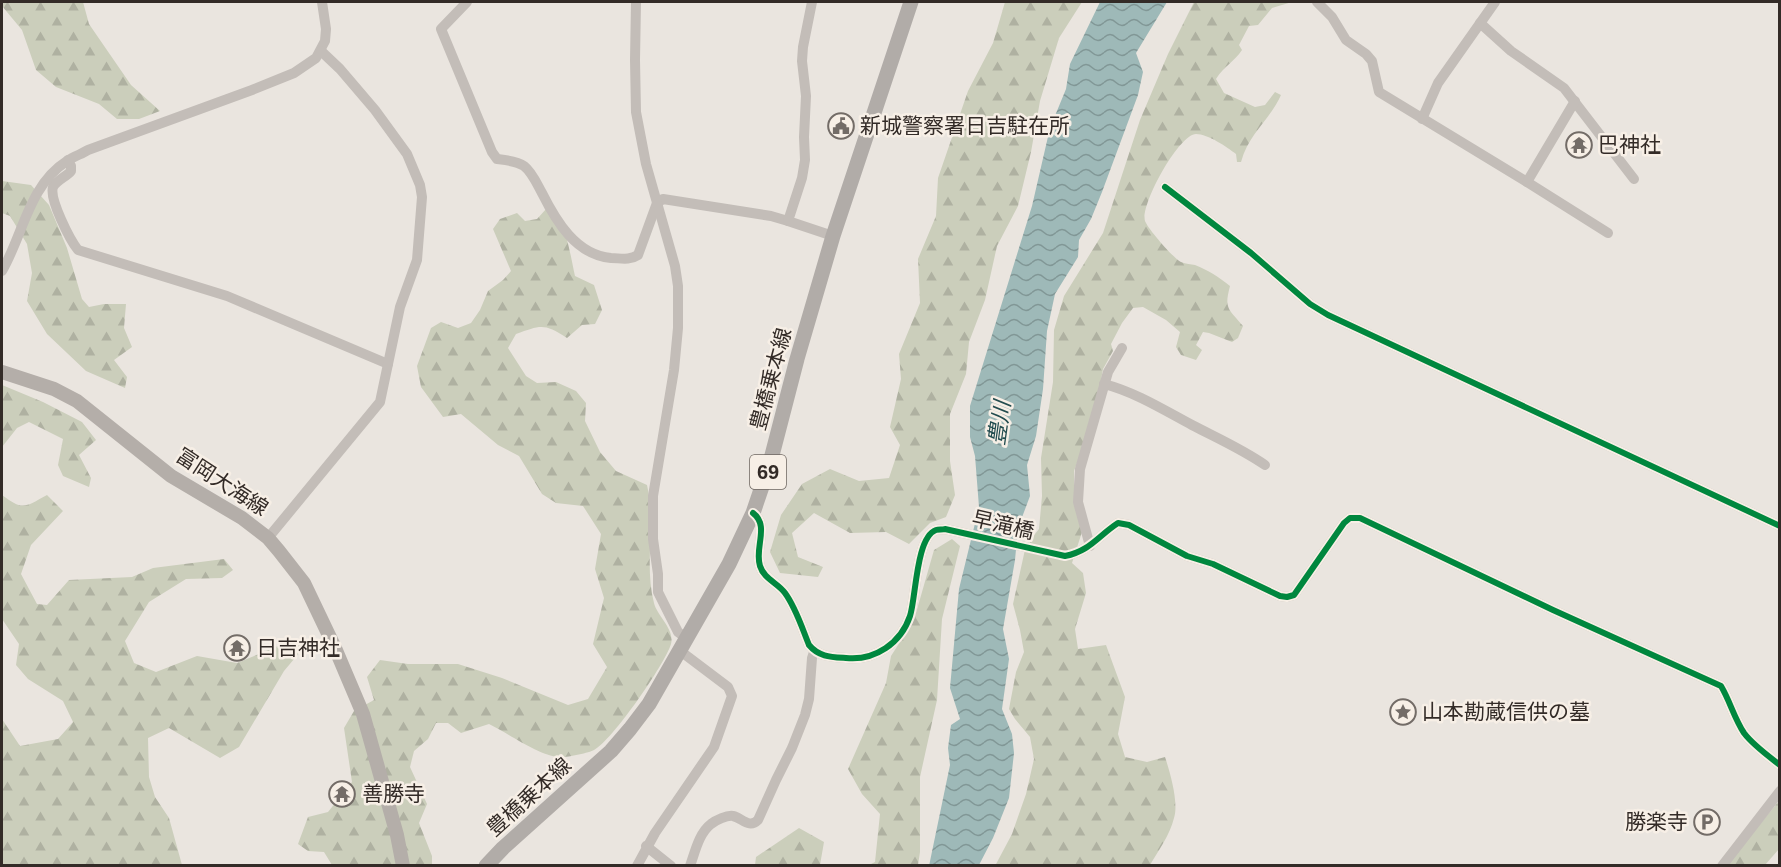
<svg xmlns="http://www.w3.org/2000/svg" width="1781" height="867" font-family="Arial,'Noto Sans JP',sans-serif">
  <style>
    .forest { fill: url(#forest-firs) }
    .water { fill: url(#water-waves) }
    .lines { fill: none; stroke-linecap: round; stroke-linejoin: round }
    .street { stroke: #c3bdb8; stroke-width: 10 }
    .secondary { stroke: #b4aea9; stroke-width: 14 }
    .primary { stroke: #b1aca8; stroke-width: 15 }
    .cycleway-casing { stroke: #f7efe6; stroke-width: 10 }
    .cycleway { stroke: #00873e; stroke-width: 6 }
    .labels { text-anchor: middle; stroke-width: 5; stroke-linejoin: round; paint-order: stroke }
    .shield { fill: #f7efe6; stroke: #6e6660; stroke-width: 1.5 }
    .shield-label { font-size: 20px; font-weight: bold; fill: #332b27 }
    .poi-label { font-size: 21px; fill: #332b27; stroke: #f7efe6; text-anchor: start }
    .street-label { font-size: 21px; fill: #332b27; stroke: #f7efe6 }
    .water-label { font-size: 22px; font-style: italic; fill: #224c4f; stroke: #f7efe6 }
  </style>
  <defs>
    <pattern id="forest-firs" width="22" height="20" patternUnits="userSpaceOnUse" patternTransform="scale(1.5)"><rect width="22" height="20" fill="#cbcebb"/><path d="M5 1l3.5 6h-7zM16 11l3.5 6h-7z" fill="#afb1a1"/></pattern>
    <pattern id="water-waves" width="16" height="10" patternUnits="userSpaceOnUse" patternTransform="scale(1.5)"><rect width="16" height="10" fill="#9eb9b8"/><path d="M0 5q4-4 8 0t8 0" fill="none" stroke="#819796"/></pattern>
  </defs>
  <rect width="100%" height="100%" fill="#eae5df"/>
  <g class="forest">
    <path d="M2 2H83L89 24 131 85 160 111 139 119H117L99 104 56 87 36 70 22 30 2 6Z"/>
    <path d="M1005 2H1082L1059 38 1040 101 1031 152 1018 206 997 246 985 300 969 342 966 374 950 414V461L955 495 946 517 930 523 909 544 886 532 850 533 814 513 792 533 798 557 823 567 818 577 780 573 770 552 781 515 802 484 830 469 859 481 889 478 900 445 890 427 901 379 899 354 920 303 918 259 936 216 938 178 968 91 993 43Z"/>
    <path d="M1194 2H1292L1272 8 1258 25 1249 26 1239 45 1242 50C1234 62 1224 66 1216 79L1224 93 1255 107 1265 105 1275 92 1281 95C1270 120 1249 133 1241 162H1237L1236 154C1227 147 1208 134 1196 134 1179 134 1140 205 1145 221 1148 229 1174 259 1181 262 1186 264 1191 264 1195 265 1208 270 1219 277 1230 286 1224 309 1228 308 1243 326L1238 338 1232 342 1209 333 1203 332 1196 345 1202 350 1196 360 1181 355 1176 347 1180 332 1166 320 1143 307 1133 308 1122 323 1111 344 1113 351 1103 369 1099 391 1086 440 1074 471V501L1082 532 1072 563 1083 573 1086 593 1075 629 1078 649 1106 645 1125 697 1118 734 1125 757 1147 762 1165 757C1170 772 1179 803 1174 818 1170 835 1158 851 1150 865L995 866 1012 834 1026 794 1034 759 1030 737 1015 719 1009 709 1016 672 1024 652 1020 630 1013 604 1026 545 1039 529 1042 496 1041 458 1053 382 1054 330 1064 296 1103 233 1140 120 1168 54Z"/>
    <path d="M2 181 31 185 49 205 67 248 82 299 89 307 104 304H126L124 328 132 347 114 360 127 377 125 388 86 371 47 334 27 301 32 273 27 244 10 216 2 213Z"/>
    <path d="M547 208C567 220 570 255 575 276L594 285 602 310 595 324 582 325 567 338C544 323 541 325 516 334L508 348 526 376 537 383 556 382 576 391 586 403 585 421 600 452 616 471 647 485C656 524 644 565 654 603 657 616 675 629 671 644 665 664 612 741 594 750 589 753 565 758 559 757 539 756 508 733 489 724L461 733 448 723H436L428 739 414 751 410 767 427 804 419 823 432 856V865H332L324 852 308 851 298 844 308 817 328 812 352 782 344 728 354 711 374 700 367 677 380 660 408 664H458L502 678 568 705 588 699 607 667 593 644 604 598 595 569 601 534 583 506 556 503 542 494 519 456 498 445 461 414 443 417 421 387 417 366 431 328 441 322 458 328 471 323 480 310 488 291 503 280 511 271 493 229 500 219 517 213 525 221 537 219Z"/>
    <path d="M2 385 43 402 82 422 96 440 79 455 91 478 89 487 63 476 58 465 63 439 29 422 17 428 2 447Z"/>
    <path d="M2 495C23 511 25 507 47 495L63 511 31 545 21 574 37 604 47 605 69 580 132 577 153 568 224 559 233 570 222 578 186 579 149 602 125 641 134 663 156 672 197 656 237 663 295 639 305 646 284 671 239 747 220 758 169 728 148 738 149 777 155 797 169 818 182 865H2V719L20 746 58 739 73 722 63 701 28 679 16 665 19 644 2 619Z"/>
    <path d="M952 539 960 546 942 619 937 700 920 777V852L918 865H869L875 862 880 814 862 794 848 769 886 683 891 656 914 620 934 550Z"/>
    <path d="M1779 801V849L1765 865 1725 866Z"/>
    <path d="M799 828 824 842 820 865H755L756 857Z"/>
  </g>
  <path class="water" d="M1100 2H1167L1136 53 1143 72 1138 95 1102 192 1091 219 1079 240 1078 257 1055 294 1047 331 1043 389 1036 436 1027 465 1030 496 1018 528 1015 560 1003 629 1009 659 1002 709 1012 734 1014 753 1009 798 993 838 979 865 929 866 950 765 948 748 951 725 960 719 950 688 959 589 979 507 975 456 970 437V406L1032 206 1050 128 1066 89 1070 64Z"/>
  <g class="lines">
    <g class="street">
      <path d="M467 2 441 29 492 152 497 159C505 160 517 161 524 166 532 172 537 184 542 193 556 221 576 255 611 258 620 258 629 261 638 255L657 203 663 199 771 216 788 221"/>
      <path d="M636 2 635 60 636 112 646 164 675 266 678 286V328L674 370 653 496V539L658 574V592L678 632 686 638"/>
      <path d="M812 2 803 47 802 61 806 96 804 137 805 160 802 178 788 221 833 236"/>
      <path d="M1317 2 1332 17 1346 40 1366 54 1372 61 1379 92 1527 182 1608 233"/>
      <path d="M1480 23 1511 51 1564 88 1634 179"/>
      <path d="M1422 119 1438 83 1495 2"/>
      <path d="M68 160 71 166V171C66 177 57 180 53 187 49 199 70 240 78 250L227 296 388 364"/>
      <path d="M1527 182 1575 101"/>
      <path d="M1165 187 1251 253 1310 304 1328 315 1780 526"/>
      <path d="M2 271C23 235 29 185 67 161 74 156 82 154 88 150L252 90 294 73 316 58 325 41 326 29 322 2"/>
      <path d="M1104 384C1135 392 1164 410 1192 425 1217 438 1242 449 1265 465"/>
      <path d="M753 513C770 526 754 548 760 566 764 579 778 583 785 593 796 608 802 628 809 645 819 657 831 657 846 658 875 661 901 643 910 616 916 598 916 537 936 530 939 529 942 530 945 529L1065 556C1090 551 1098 536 1118 523L1129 525 1187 556 1213 564 1280 596 1287 597 1294 595 1344 523 1350 518H1360L1553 610 1721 686C1730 701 1734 718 1744 733 1753 745 1767 755 1780 765"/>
      <path d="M268 538 380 402 400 307 417 260 422 197 420 185 407 154 375 110 340 69 321 51"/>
      <path d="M1090 546 1078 502 1080 469 1108 372 1122 348"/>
      <path d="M646 846 671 866"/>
      <path d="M637 866 655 833 714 747 732 696 728 687 679 650"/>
      <path d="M690 866C695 852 699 833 711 824 716 820 727 815 733 816 742 818 749 829 758 820L776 780 792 748 805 715 809 699 812 658 814 652"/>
      <path d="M1722 866 1780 791"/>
    </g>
    <path class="secondary" d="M2 372 54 389 77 401 171 476 242 518 268 538 279 551 304 583 335 648 363 714 397 835 403 866"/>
    <path class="primary" d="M486 866 503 848 611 751 630 729 649 704 729 564 753 513 770 463 797 359 833 236 911 2"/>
    <g class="cycleway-casing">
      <g id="cycleway">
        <path d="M1165 187 1251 253 1310 304 1328 315 1780 526"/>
        <path d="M753 513C770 526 754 548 760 566 764 579 778 583 785 593 796 608 802 628 809 645 819 657 831 657 846 658 875 661 901 643 910 616 916 598 916 537 936 530 939 529 942 530 945 529L1065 556C1090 551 1098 536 1118 523L1129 525 1187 556 1213 564 1280 596 1287 597 1294 595 1344 523 1350 518H1360L1553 610 1721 686C1730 701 1734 718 1744 733 1753 745 1767 755 1780 765"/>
      </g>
    </g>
    <use href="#cycleway" class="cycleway"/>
  </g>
  <defs>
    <g id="civic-ring" transform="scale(1.35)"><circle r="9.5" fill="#f7efe6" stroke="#736c67" stroke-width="1.5"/><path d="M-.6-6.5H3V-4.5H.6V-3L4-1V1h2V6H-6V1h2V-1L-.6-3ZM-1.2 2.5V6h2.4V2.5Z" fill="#736c67"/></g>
    <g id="temple-ring" transform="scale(1.35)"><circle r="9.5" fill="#f7efe6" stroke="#736c67" stroke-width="1.5"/><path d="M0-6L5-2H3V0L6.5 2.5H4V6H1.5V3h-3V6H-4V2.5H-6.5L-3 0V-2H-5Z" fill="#736c67"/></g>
    <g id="sight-ring" transform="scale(1.35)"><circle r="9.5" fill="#f7efe6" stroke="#736c67" stroke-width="1.5"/><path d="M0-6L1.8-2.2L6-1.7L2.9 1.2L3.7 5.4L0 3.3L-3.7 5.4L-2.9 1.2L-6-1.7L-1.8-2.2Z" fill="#736c67"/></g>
    <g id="parking-ring" transform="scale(1.35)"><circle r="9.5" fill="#f7efe6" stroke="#736c67" stroke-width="1.5"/><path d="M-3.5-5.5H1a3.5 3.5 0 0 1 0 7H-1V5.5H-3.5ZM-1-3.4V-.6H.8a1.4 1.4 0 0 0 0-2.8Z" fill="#736c67"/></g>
  </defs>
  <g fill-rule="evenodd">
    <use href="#civic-ring" x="841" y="126"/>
    <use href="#temple-ring" x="1579" y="145"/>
    <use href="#temple-ring" x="237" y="648"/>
    <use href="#sight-ring" x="1403" y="712"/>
    <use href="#temple-ring" x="342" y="794"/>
    <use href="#parking-ring" x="1707" y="822"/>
  </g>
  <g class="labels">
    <rect class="shield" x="750" y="455" width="36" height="34" rx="4.5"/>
    <g class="shield-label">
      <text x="768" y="479">69</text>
    </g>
    <g class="poi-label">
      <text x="860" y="133">新城警察署日吉駐在所</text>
      <text x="1598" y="152">巴神社</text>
      <text x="256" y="655">日吉神社</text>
      <text x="1422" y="719">山本勘蔵信供の墓</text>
      <text x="362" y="801">善勝寺</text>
      <text x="1688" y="829" text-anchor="end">勝楽寺</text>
    </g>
    <g class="street-label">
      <text transform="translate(771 379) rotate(-75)" y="7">豊橋乗本線</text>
      <text transform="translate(222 482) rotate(33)" y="7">富岡大海線</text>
      <text transform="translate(1003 525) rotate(13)" y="7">早滝橋</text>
      <text transform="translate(529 797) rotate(-42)" y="7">豊橋乗本線</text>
    </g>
    <g class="water-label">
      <text transform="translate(999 423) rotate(-82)" y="8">豊川</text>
    </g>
  </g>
  <rect width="1781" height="867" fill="none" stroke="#332b27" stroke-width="6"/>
</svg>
